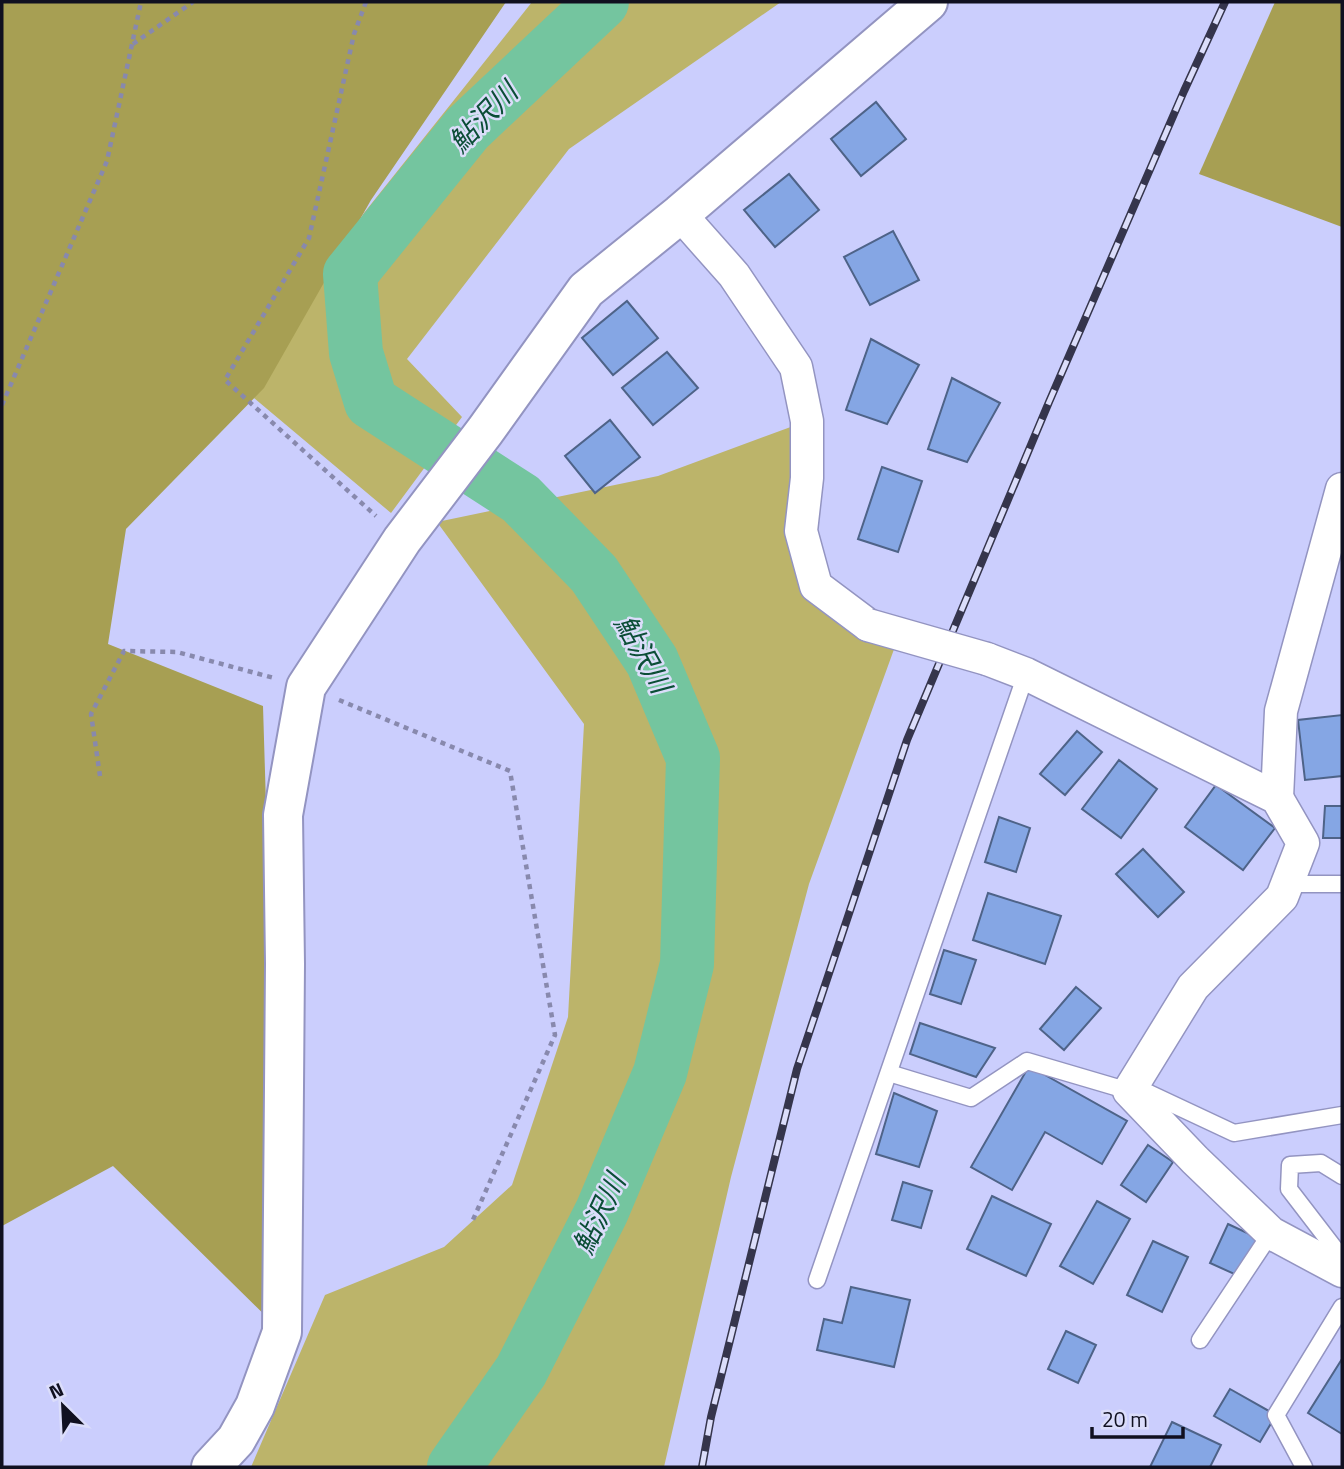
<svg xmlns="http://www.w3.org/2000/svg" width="1344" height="1469" font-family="'Titillium Web','Noto Sans JP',sans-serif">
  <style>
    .green { fill: #bcb46a }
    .forest { fill: #a79f53 }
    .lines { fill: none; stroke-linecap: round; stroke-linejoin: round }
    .river { stroke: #74c59f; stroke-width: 54 }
    .building { fill: #85a6e4; stroke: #4e6388; stroke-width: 2 }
    .service-casing { stroke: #9394c1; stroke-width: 19 }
    .minor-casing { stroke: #9394c1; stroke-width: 35 }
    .tertiary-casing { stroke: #9394c1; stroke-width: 42 }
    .path { stroke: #8889ad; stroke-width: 4.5; stroke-dasharray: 5 5; stroke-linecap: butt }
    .service { stroke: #fff; stroke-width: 16 }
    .minor { stroke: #fff; stroke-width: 32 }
    .tertiary { stroke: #fff; stroke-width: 38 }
    .rail-casing { stroke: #35354c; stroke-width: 8 }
    .rail { stroke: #dbddfa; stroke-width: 5; stroke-dasharray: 16; stroke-linecap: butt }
    .minor-bridge-casing { stroke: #9394c1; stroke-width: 35; stroke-linecap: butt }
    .minor-bridge { stroke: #fff; stroke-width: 32 }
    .labels { text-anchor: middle; stroke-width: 5; stroke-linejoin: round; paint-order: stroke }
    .water-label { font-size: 28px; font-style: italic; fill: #0b4e36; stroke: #dbddfa }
  </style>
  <rect width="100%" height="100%" fill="#cbcefd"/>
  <g class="green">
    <path d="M532 2H781L569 149 407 359 462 417 391 513 254 398 364 213Z"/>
    <path d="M807 421 816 586 897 641 809 884 731 1177 664 1467H251L325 1295 444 1247 512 1185 568 1017 584 724 437 522 658 476Z"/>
  </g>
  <g class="forest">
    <path d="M2 2H506L371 200 264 388 126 529 108 644 263 706 282 1332 113 1166 2 1226Z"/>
    <path d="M1275 2H1342V227L1199 174Z"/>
  </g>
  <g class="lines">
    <path class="river" d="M454 1467 521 1371 602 1211 660 1073 687 964 693 758 652 661 594 574 521 499 371 402 356 353 350 274 467 129 602 2"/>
  </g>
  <g class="building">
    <path d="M876 102 906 139 861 176 831 139Z"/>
    <path d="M789 174 819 210 775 247 744 210Z"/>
    <path d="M893 231 919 280 870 305 844 257Z"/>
    <path d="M627 301 658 338 613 375 582 338Z"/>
    <path d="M871 339 919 365 887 424 846 410Z"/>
    <path d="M667 352 698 388 653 425 622 388Z"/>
    <path d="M952 378 1000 403 967 462 928 449Z"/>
    <path d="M610 420 640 457 595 493 565 456Z"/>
    <path d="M882 467 922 481 898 552 858 539Z"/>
    <path d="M1342 715V776L1305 780 1298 720Z"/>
    <path d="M1077 731 1102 752 1065 795 1040 774Z"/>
    <path d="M1119 760 1157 789 1121 838 1082 809Z"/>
    <path d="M1216 785 1275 828 1243 870 1185 827Z"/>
    <path d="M1325 806H1342V838H1323Z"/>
    <path d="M999 817 1030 828 1016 872 985 862Z"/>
    <path d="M1143 849 1184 892 1158 917 1116 874Z"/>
    <path d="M988 893 1061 916 1045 964 973 940Z"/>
    <path d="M944 950 976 960 961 1004 930 994Z"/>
    <path d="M1076 987 1101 1008 1064 1050 1040 1029Z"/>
    <path d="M920 1023 995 1048 976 1077 910 1054Z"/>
    <path d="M1029 1066 1127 1121 1102 1164 1045 1132 1012 1190 971 1167Z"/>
    <path d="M894 1093 937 1111 919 1167 876 1154Z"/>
    <path d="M1148 1145 1173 1162 1146 1202 1121 1185Z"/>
    <path d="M903 1182 932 1191 921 1228 892 1220Z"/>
    <path d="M992 1196 1051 1224 1026 1276 967 1249Z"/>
    <path d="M1097 1201 1130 1219 1093 1284 1060 1266Z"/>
    <path d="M1228 1224 1258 1238 1241 1277 1210 1263Z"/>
    <path d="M1153 1241 1188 1257 1162 1312 1127 1295Z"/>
    <path d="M851 1287 910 1300 894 1367 817 1350 824 1319 842 1323Z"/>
    <path d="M1066 1331 1096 1345 1078 1383 1048 1369Z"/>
    <path d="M1342 1359V1434L1308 1413Z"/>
    <path d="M1230 1389 1276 1415 1260 1442 1214 1416Z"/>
    <path d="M1172 1422 1221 1445 1210 1467H1150Z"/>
  </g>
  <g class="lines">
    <g class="service-casing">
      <g id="service">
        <path d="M1287 884H1342"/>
        <path d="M889 1073 971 1098 1027 1061 1129 1091"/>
        <path d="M1138 1088 1234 1133 1342 1115"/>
        <path d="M1342 1176 1321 1163 1290 1165 1289 1189 1342 1258"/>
        <path d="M817 1280 1026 674"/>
        <path d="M1200 1340 1271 1233"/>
        <path d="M1304 1467 1276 1415 1342 1307"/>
      </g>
    </g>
    <g class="minor-casing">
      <g id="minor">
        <path d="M680 214 734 275 796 367 807 421V478L801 531 816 586 868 625"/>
        <path d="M987 659 1026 674 1277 798 1303 843 1282 897 1193 987 1129 1091 1195 1160 1271 1233 1342 1271"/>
        <path d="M1277 798 1281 711 1342 489"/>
      </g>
    </g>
    <g class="tertiary-casing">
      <path id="tertiary" d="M211 1467 236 1440 255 1406 282 1332 285 964 283 815 306 687 402 540 485 431 586 290 680 214 928 2"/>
    </g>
    <g class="path">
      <path d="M366 2 354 34 309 238 225 380 376 516"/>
      <path d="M133 44 193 2"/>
      <path d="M2 405 107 161 141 2"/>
      <path d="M339 700 510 771 555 1035 472 1222"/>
      <path d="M100 776 91 714 124 651 177 652 274 678"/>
    </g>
    <use href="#service" class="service"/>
    <use href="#minor" class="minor"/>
    <use href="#tertiary" class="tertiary"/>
    <g class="rail-casing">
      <path id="rail" d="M702 1467 711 1417 797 1069 907 740 1049 402 1184 91 1225 2"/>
    </g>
    <use href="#rail" class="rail"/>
    <g class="minor-bridge-casing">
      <path id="minor-bridge" d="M868 625 987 659"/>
    </g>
    <use href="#minor-bridge" class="minor-bridge"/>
  </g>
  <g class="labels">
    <g class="water-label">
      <text transform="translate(483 117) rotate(-46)" y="10">鮎沢川</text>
      <text transform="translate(643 654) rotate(61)" y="10">鮎沢川</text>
      <text transform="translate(599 1214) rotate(-65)" y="10">鮎沢川</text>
    </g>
  </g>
  <rect width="1344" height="1469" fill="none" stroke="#101020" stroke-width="7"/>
  <g transform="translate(63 1406) rotate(336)" stroke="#dbddfa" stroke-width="5" paint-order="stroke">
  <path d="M0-5L12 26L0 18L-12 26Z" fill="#101020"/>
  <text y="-10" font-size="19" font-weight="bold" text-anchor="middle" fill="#101020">N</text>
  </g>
  <path d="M1092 1427v10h91v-10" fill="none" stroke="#101020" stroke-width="3.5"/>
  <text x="1102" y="1427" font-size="21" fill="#101020" stroke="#dbddfa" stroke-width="5" paint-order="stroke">20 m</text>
</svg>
